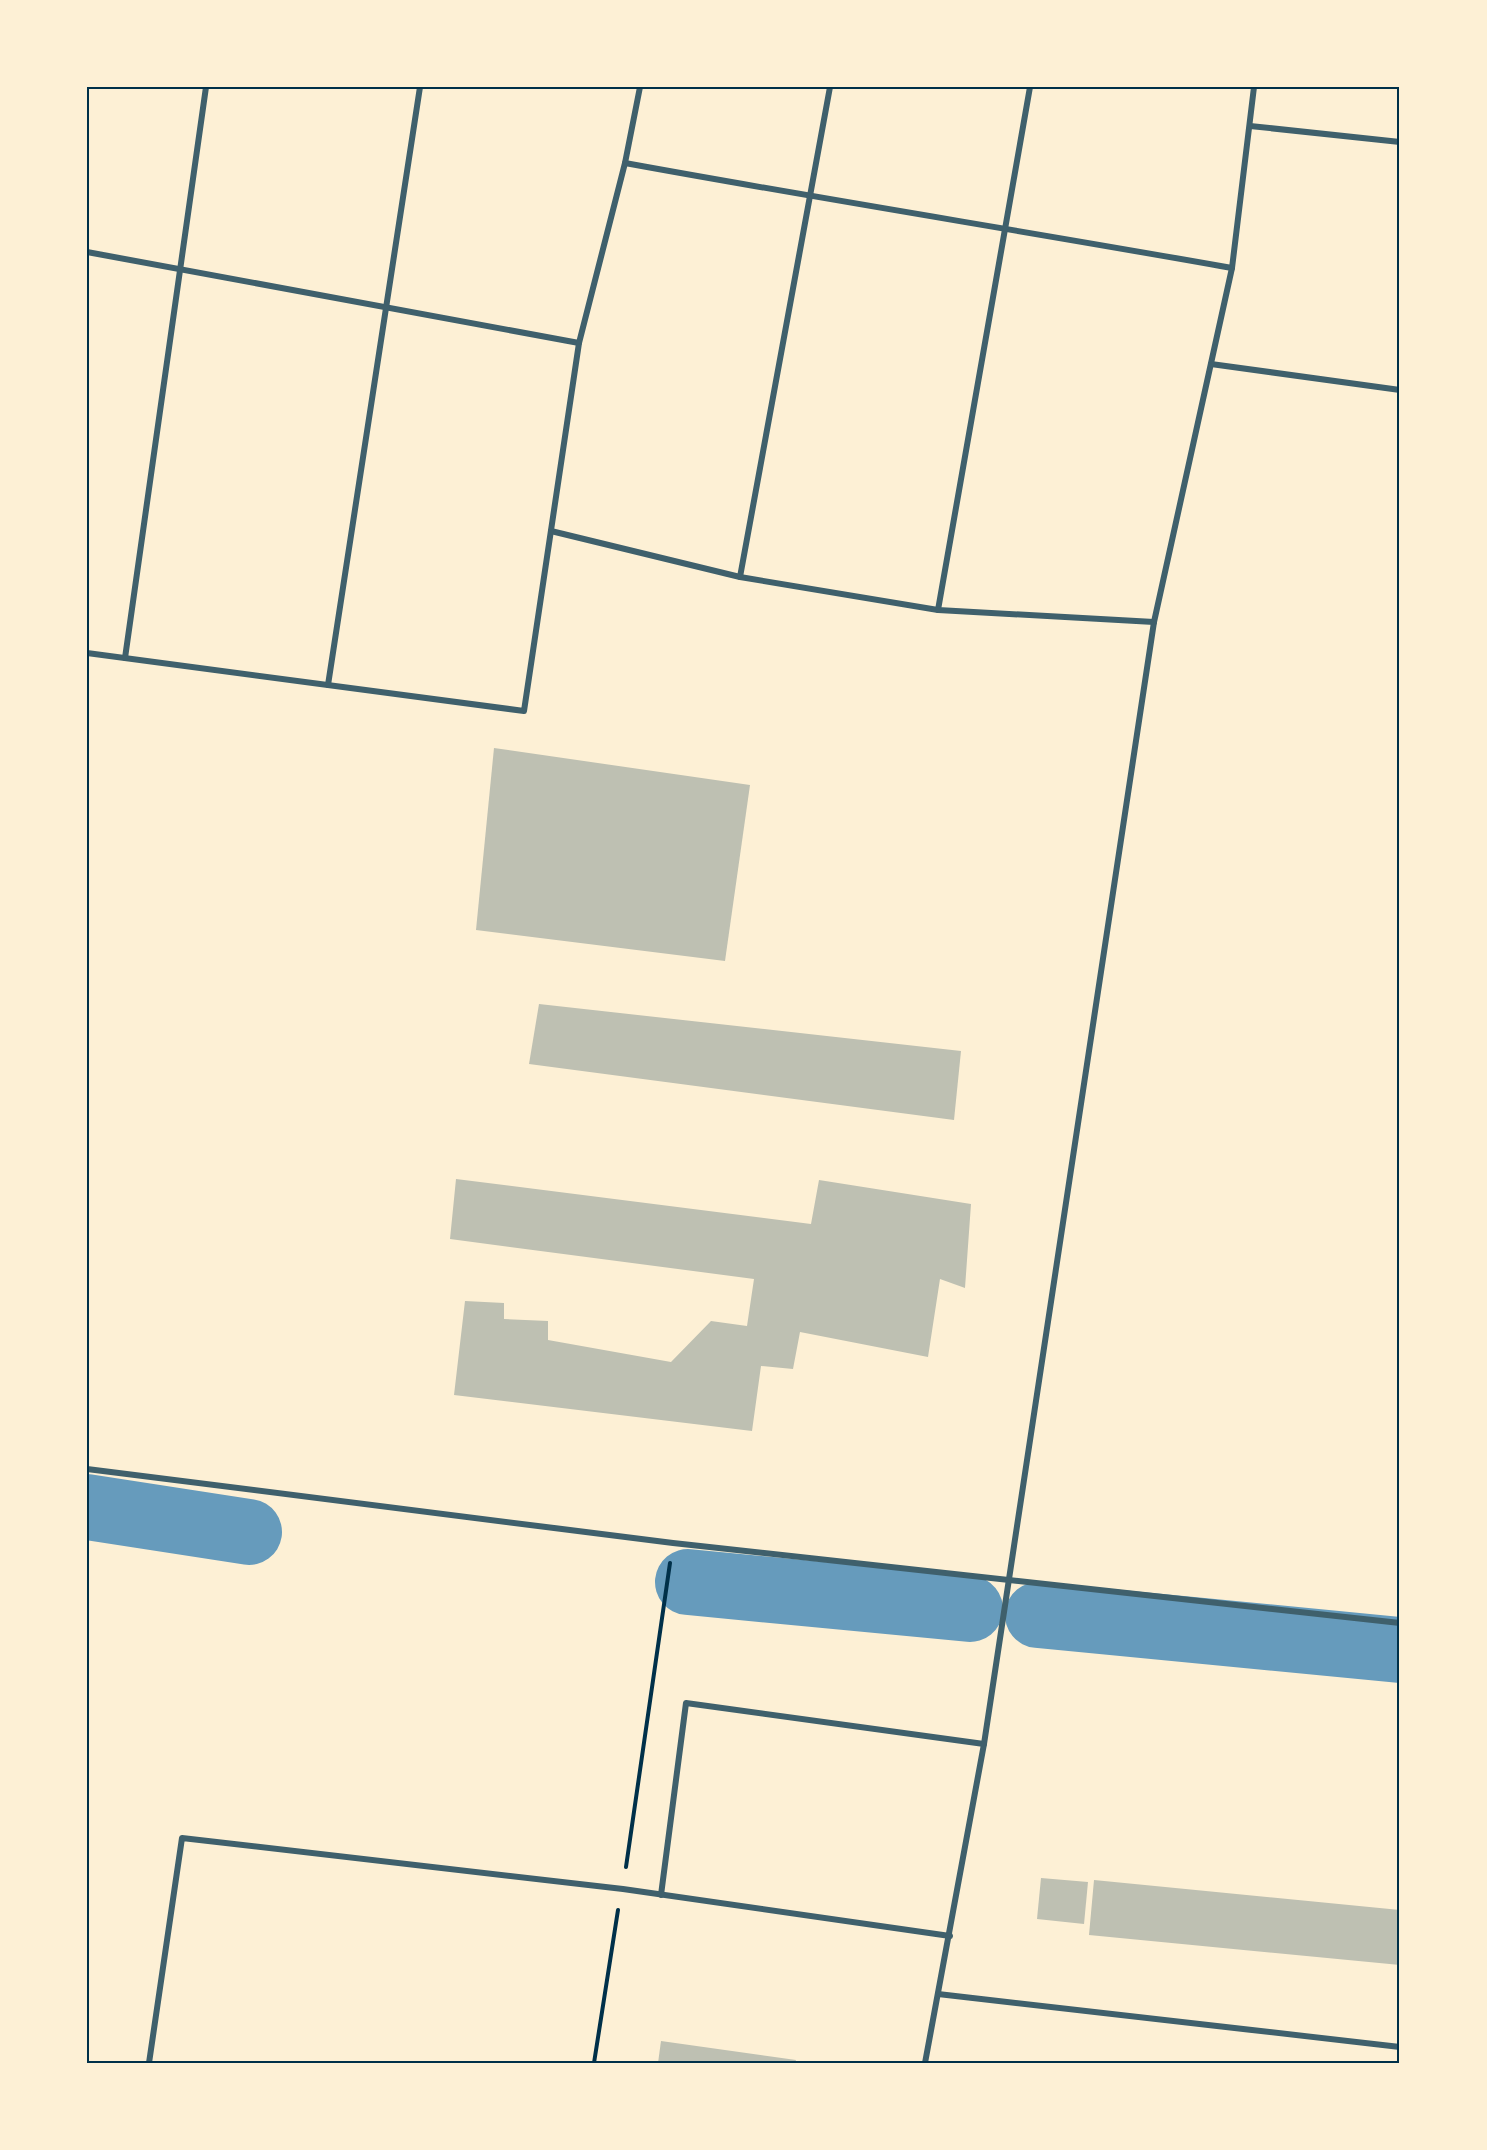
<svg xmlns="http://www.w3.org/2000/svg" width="1487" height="2150" font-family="'Nunito Sans',sans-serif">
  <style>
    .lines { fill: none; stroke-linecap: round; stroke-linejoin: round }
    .river { stroke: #669bbc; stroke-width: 66 }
    .building { fill: #bec0b2 }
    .path { stroke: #003049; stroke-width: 4 }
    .minor { stroke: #3f606c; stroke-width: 6 }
    .neatline { fill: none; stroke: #003049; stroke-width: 2 }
  </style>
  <rect width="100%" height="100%" fill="#fdf0d5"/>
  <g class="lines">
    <g class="river">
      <path d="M87 1507 249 1532"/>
      <path d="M688 1582 970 1609"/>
      <path d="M1038 1615 1400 1650"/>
    </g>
  </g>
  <g class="building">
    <path d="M494 748 750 785 725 961 476 930Z"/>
    <path d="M539 1004 961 1051 954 1120 529 1064Z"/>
    <path d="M456 1179 811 1224 819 1180 971 1204 965 1288 940 1279 928 1357 800 1332 793 1369 761 1366 752 1431 454 1395 465 1301 504 1303V1319L548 1321V1340L671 1362 711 1321 747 1326 754 1279 450 1239Z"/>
    <path d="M1041 1878 1088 1882 1084 1924 1037 1919Z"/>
    <path d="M1094 1880 1400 1910V1965L1089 1935Z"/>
    <path d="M661 2041 796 2060 795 2063H658Z"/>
  </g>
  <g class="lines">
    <g class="path">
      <path d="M626 1867 670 1563"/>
      <path d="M594 2063 618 1910"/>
    </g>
    <g class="minor">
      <path d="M1250 126 1400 142"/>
      <path d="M625 163C827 200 1030 232 1232 268"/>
      <path d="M87 252 579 343"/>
      <path d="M1211 364 1400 390"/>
      <path d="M551 531 740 577 938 610 1154 622"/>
      <path d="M740 577 830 87"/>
      <path d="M938 610 1030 87"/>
      <path d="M87 653 524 711 579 343 625 163 640 87"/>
      <path d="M125 658 206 87"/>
      <path d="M328 685 420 87"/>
      <path d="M87 1469 673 1543 1400 1623"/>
      <path d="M661 1895 686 1703 984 1744"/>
      <path d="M938 1994 1400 2047"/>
      <path d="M149 2063 182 1838 623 1889 950 1936"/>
      <path d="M925 2063 984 1744 1154 622 1232 268 1254 87"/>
    </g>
  </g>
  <rect width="1487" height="2150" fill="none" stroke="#fdf0d5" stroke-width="177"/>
  <rect x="88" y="88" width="1310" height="1974" class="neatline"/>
</svg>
